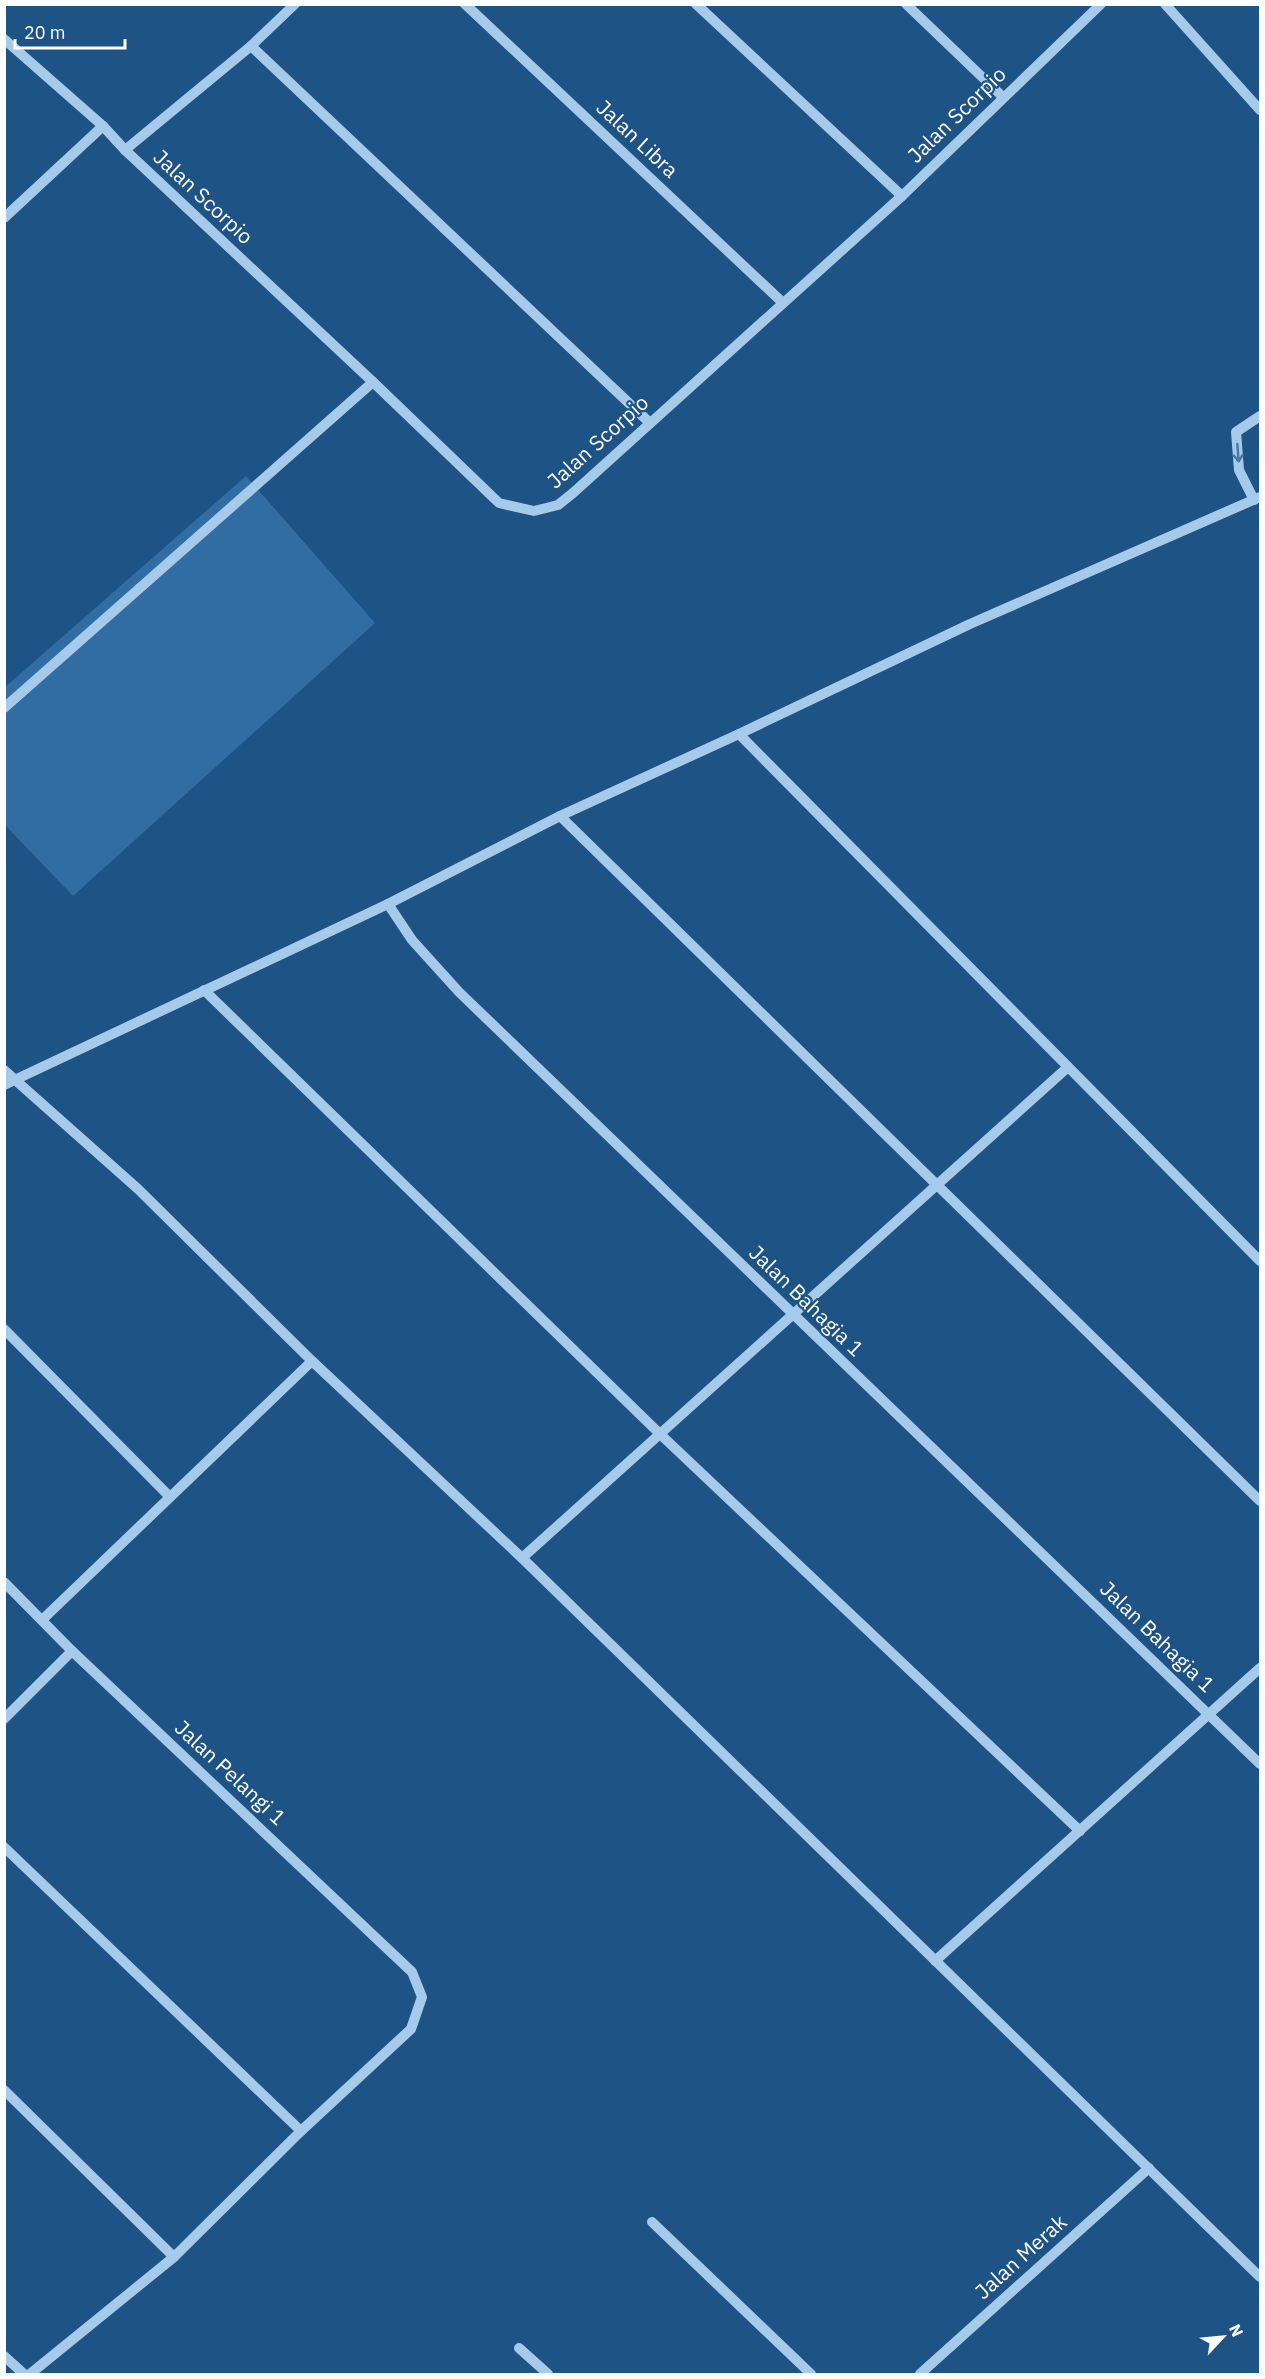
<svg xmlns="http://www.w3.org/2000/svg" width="1265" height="2379" font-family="'IBM Plex Sans',sans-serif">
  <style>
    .green { fill: #316da2 }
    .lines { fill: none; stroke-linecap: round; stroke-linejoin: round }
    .minor { stroke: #a5caea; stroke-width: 10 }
    .oneway { stroke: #4677a3 }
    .labels { text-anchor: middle; stroke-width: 4.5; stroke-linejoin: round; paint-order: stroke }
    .street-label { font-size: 21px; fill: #fff; stroke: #1e5385 }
  </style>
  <rect width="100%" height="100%" fill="#1e5385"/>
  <path class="green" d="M246 476 375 623 73 896 5 825 4 688Z"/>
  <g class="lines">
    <g class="minor">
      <path d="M465 4 782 302"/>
      <path d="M696 4 902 196"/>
      <path d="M906 4 1003 97"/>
      <path d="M1165 4 1260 110"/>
      <path d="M4 39 103 126 125 150 373 382 499 503 534 511 558 505 573 493 902 196 1101 4"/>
      <path d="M251 46 650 423"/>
      <path d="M125 150 251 46 295 4"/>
      <path d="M4 218 103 126"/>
      <path d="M1254 500 1239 470 1236 432 1260 416"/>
      <path d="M4 708 373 382"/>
      <path d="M739 734 1260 1261"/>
      <path d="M560 816 1260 1501"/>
      <path d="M388 904 412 940 459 992 1260 1764"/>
      <path d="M204 990 660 1434 1080 1831"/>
      <path d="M4 1070 138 1189 312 1361 522 1558 1260 2277"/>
      <path d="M4 1085 388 904 560 816 739 734 970 624 1260 497"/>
      <path d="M4 1329 170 1497"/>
      <path d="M522 1558 1068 1067"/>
      <path d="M4 1582 72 1651 412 1972 422 1997 411 2029 301 2131 174 2257 30 2374"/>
      <path d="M42 1620 312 1361"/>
      <path d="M4 1719 72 1651"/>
      <path d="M4 1847 301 2131"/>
      <path d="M935 1961 1260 1668"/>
      <path d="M4 2090 174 2257"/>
      <path d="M652 2222 811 2374"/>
      <path d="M519 2348 548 2374"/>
      <path d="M4 2356 24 2374"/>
      <path d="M920 2374 1149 2168"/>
    </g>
  </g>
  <defs><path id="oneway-shaft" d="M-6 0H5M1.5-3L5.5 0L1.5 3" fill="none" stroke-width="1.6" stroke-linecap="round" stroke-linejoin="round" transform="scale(1.5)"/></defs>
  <use class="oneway" href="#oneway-shaft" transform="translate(1238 453) rotate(86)"/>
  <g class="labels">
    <g class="street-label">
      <text transform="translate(957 115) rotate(-44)" y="7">Jalan Scorpio</text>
      <text transform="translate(637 139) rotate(43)" y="7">Jalan Libra</text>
      <text transform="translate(203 197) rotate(43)" y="7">Jalan Scorpio</text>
      <text transform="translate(598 442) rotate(-42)" y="7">Jalan Scorpio</text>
      <text transform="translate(806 1301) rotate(44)" y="7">Jalan Bahagia 1</text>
      <text transform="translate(1157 1637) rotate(44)" y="7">Jalan Bahagia 1</text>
      <text transform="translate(230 1773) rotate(43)" y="7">Jalan Pelangi 1</text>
      <text transform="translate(1021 2257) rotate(-42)" y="7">Jalan Merak</text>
    </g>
  </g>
  <rect width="1265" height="2379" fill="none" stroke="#ffffff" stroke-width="12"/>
  <g transform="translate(1223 2337) rotate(64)" stroke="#1e5385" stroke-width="4.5" paint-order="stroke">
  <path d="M0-4.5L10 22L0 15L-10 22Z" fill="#ffffff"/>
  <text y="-9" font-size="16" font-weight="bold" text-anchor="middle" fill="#ffffff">N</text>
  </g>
  <path d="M15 39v9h110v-9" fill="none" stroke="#ffffff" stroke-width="3"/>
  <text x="24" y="39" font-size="18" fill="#ffffff" stroke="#1e5385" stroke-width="4.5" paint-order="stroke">20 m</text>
</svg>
